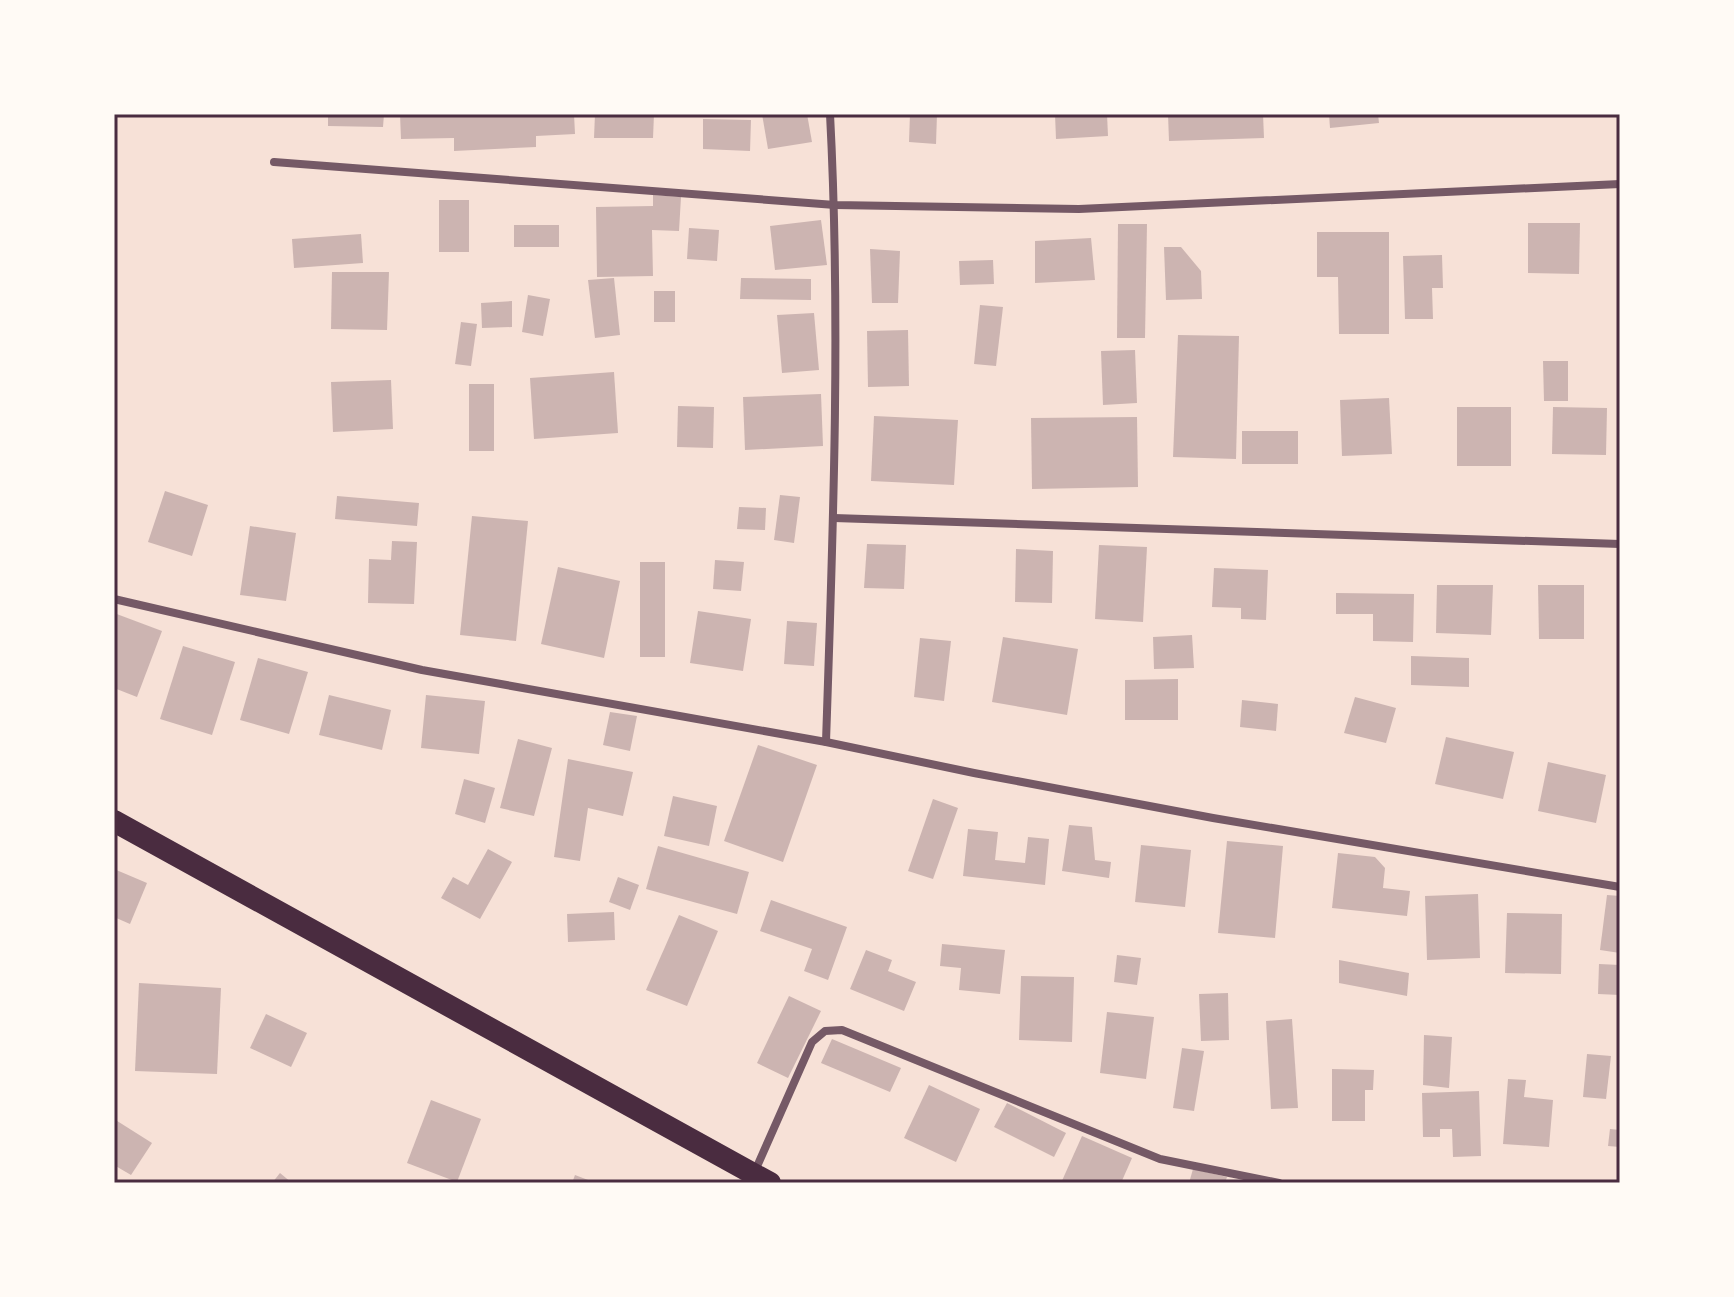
<svg xmlns="http://www.w3.org/2000/svg" width="1734" height="1297" font-family="'Exo 2',sans-serif">
  <style>
    .building { fill: #ccb4b1 }
    .lines { fill: none; stroke-linecap: round; stroke-linejoin: round }
    .minor { stroke: #755966; stroke-width: 8 }
    .trunk { stroke: #4a2c40; stroke-width: 22 }
    .neatline { fill: none; stroke: #4a2c40; stroke-width: 3 }
  </style>
  <rect width="100%" height="100%" fill="#f7e1d7"/>
  <g class="building">
    <path d="M328 114H384L383 127 328 126Z"/>
    <path d="M400 114H574L575 134 536 136V147L454 151V138L401 139Z"/>
    <path d="M595 114H654L653 138H594Z"/>
    <path d="M762 114H807L812 142 768 149Z"/>
    <path d="M910 114H937L936 144 909 142Z"/>
    <path d="M1055 114H1107L1108 136 1056 139Z"/>
    <path d="M1168 114H1263L1264 138 1169 141Z"/>
    <path d="M1329 114H1378L1379 123 1330 128Z"/>
    <path d="M703 119 751 120 750 151 703 149Z"/>
    <path d="M653 195 681 197 679 231 652 230 653 276 597 277 596 207 653 206Z"/>
    <rect x="439" y="200" width="30" height="52"/>
    <path d="M821 220 827 265 775 270 770 226Z"/>
    <path d="M1528 223H1580L1579 274 1528 273Z"/>
    <path d="M1118 224H1147L1145 338H1117Z"/>
    <rect x="514" y="225" width="45" height="22"/>
    <path d="M689 228 719 230 717 261 687 259Z"/>
    <path d="M1317 232H1389V334H1339L1338 277H1317Z"/>
    <path d="M361 234 363 263 294 268 292 239Z"/>
    <path d="M1091 238 1095 280 1035 283V241Z"/>
    <path d="M1164 247H1181L1201 271 1202 299 1166 300Z"/>
    <path d="M870 249 900 251 898 303H872Z"/>
    <path d="M1442 255 1443 288H1432L1433 319H1405L1403 256Z"/>
    <path d="M993 260 994 284 960 285 959 261Z"/>
    <path d="M332 272H389L387 330 331 329Z"/>
    <path d="M614 278 620 335 595 338 588 280Z"/>
    <path d="M741 278 811 279V300L740 299Z"/>
    <rect x="654" y="291" width="21" height="31"/>
    <path d="M528 295 550 299 543 336 522 332Z"/>
    <path d="M512 301V327L482 328 481 303Z"/>
    <path d="M980 305 1003 307 996 366 974 364Z"/>
    <path d="M814 313 819 370 782 373 777 315Z"/>
    <path d="M461 322 477 324 471 366 455 364Z"/>
    <path d="M908 330 909 386 868 387 867 331Z"/>
    <path d="M1178 335 1239 336 1236 459 1173 457Z"/>
    <path d="M1135 350 1137 403 1103 405 1101 351Z"/>
    <path d="M1543 361H1568V401H1544Z"/>
    <path d="M614 372 618 433 534 439 530 378Z"/>
    <path d="M391 380 393 429 333 432 331 382Z"/>
    <rect x="469" y="384" width="25" height="67"/>
    <path d="M821 394 823 446 745 450 743 397Z"/>
    <path d="M1389 398 1392 454 1342 456 1340 400Z"/>
    <path d="M678 406 714 407 713 448 677 447Z"/>
    <rect x="1457" y="407" width="54" height="59"/>
    <path d="M1553 407 1607 408 1606 455 1552 454Z"/>
    <path d="M874 416 958 420 954 485 871 481Z"/>
    <path d="M1137 417 1138 487 1032 489 1031 418Z"/>
    <rect x="1242" y="431" width="56" height="33"/>
    <path d="M165 491 208 505 192 556 148 542Z"/>
    <path d="M780 495 800 497 794 543 774 540Z"/>
    <path d="M337 496 419 503 417 526 335 519Z"/>
    <path d="M739 507 766 508 765 530 737 529Z"/>
    <path d="M472 516 528 521 516 641 460 635Z"/>
    <path d="M250 526 296 533 286 601 240 595Z"/>
    <path d="M392 541 417 542 414 604 368 603 369 559 391 560Z"/>
    <path d="M867 544 906 545 904 589 864 588Z"/>
    <path d="M1099 545 1147 547 1143 622 1095 619Z"/>
    <path d="M1016 549 1053 551 1052 603 1015 602Z"/>
    <path d="M715 560 744 562 741 591 713 589Z"/>
    <rect x="640" y="562" width="25" height="95"/>
    <path d="M558 567 620 581 604 658 541 644Z"/>
    <path d="M1214 568 1268 570 1266 620 1241 619V608L1212 607Z"/>
    <path d="M1437 585H1493L1491 635 1436 633Z"/>
    <path d="M1538 585H1584V639H1539Z"/>
    <path d="M1336 593 1414 594 1413 642 1373 641V614H1336Z"/>
    <path d="M698 611 751 619 743 671 690 663Z"/>
    <path d="M114 613 162 631 137 697 114 688Z"/>
    <path d="M787 621 817 623 814 666 784 664Z"/>
    <path d="M1192 635 1194 668 1154 669 1153 637Z"/>
    <path d="M1003 637 1078 649 1067 715 992 702Z"/>
    <path d="M920 638 951 641 944 701 914 697Z"/>
    <path d="M183 646 235 662 212 735 160 719Z"/>
    <path d="M1411 656 1469 658V687L1411 685Z"/>
    <path d="M258 658 308 672 289 734 240 720Z"/>
    <path d="M1178 679V720H1125V680Z"/>
    <path d="M329 695 391 710 382 750 319 735Z"/>
    <path d="M426 695 485 701 479 754 421 748Z"/>
    <path d="M1355 697 1396 708 1386 743 1344 733Z"/>
    <path d="M1242 700 1278 704 1276 731 1240 727Z"/>
    <path d="M610 712 637 716 630 751 603 745Z"/>
    <path d="M1446 737 1514 752 1503 799 1435 784Z"/>
    <path d="M518 739 552 748 534 816 500 808Z"/>
    <path d="M758 745 817 765 783 862 724 841Z"/>
    <path d="M568 759 633 772 623 816 588 808 580 861 554 857Z"/>
    <path d="M1548 762 1606 775 1596 823 1538 811Z"/>
    <path d="M464 779 495 788 485 823 455 814Z"/>
    <path d="M673 796 717 806 709 846 664 836Z"/>
    <path d="M933 799 958 808 933 879 908 871Z"/>
    <path d="M1069 825 1092 827 1095 860 1111 862 1109 878 1062 871Z"/>
    <path d="M968 829 998 832 995 860 1025 863 1028 837 1049 839 1045 885 963 876Z"/>
    <path d="M1227 841 1283 846 1275 938 1218 933Z"/>
    <path d="M1141 845 1191 850 1185 907 1135 902Z"/>
    <path d="M658 846 749 872 737 914 646 889Z"/>
    <path d="M488 849 512 862 480 919 441 898 453 877 468 885Z"/>
    <path d="M1338 853 1375 857 1385 868 1383 888 1410 891 1407 916 1332 908Z"/>
    <path d="M114 869 147 883 130 924 114 917Z"/>
    <path d="M618 877 639 885 630 910 609 902Z"/>
    <path d="M1478 894 1480 958 1427 960 1425 896Z"/>
    <path d="M1607 895 1620 896V953L1600 950Z"/>
    <path d="M771 900 847 927 828 980 804 971 812 949 760 931Z"/>
    <path d="M614 912 615 940 568 942 567 914Z"/>
    <path d="M1507 913 1562 914 1561 974 1505 973Z"/>
    <path d="M679 915 718 931 687 1006 646 990Z"/>
    <path d="M942 944 1005 950 1000 994 959 990 961 968 940 966Z"/>
    <path d="M866 950 892 960 888 971 916 982 904 1011 850 989Z"/>
    <path d="M1117 955 1141 958 1137 985 1114 982Z"/>
    <path d="M1339 960 1409 973 1407 996 1339 983Z"/>
    <path d="M1599 964 1620 965V995L1598 994Z"/>
    <path d="M1021 976 1074 977 1072 1042 1019 1040Z"/>
    <path d="M139 983 221 988 217 1074 135 1071Z"/>
    <path d="M1228 993 1229 1040 1201 1041 1199 994Z"/>
    <path d="M789 996 821 1011 788 1078 757 1063Z"/>
    <path d="M1107 1012 1154 1017 1146 1079 1100 1073Z"/>
    <path d="M266 1014 307 1033 291 1067 250 1048Z"/>
    <path d="M1292 1019 1298 1108 1271 1109 1266 1021Z"/>
    <path d="M1424 1035 1452 1037 1449 1088 1423 1085Z"/>
    <path d="M832 1039 901 1068 890 1092 821 1063Z"/>
    <path d="M1182 1048 1204 1051 1194 1111 1173 1108Z"/>
    <path d="M1587 1054 1611 1056 1606 1099 1583 1097Z"/>
    <path d="M1332 1069 1374 1070 1373 1090H1365V1121H1332Z"/>
    <path d="M1508 1079 1526 1080 1524 1097 1553 1100 1549 1147 1503 1144Z"/>
    <path d="M929 1085 980 1109 956 1162 904 1138Z"/>
    <path d="M1479 1091 1481 1156 1453 1157 1452 1129H1440V1137H1423L1422 1093Z"/>
    <path d="M431 1100 481 1119 457 1182 407 1163Z"/>
    <path d="M1007 1103 1066 1133 1054 1157 994 1127Z"/>
    <path d="M114 1119 152 1143 131 1175 114 1165Z"/>
    <path d="M1610 1129 1620 1130V1147L1608 1146Z"/>
    <path d="M1082 1136 1132 1158 1121 1183H1061Z"/>
    <path d="M1193 1169 1227 1177 1225 1183H1189Z"/>
    <path d="M280 1173 292 1183H272Z"/>
    <path d="M575 1175 596 1183H572Z"/>
  </g>
  <g class="lines">
    <g class="minor">
      <path d="M274 162 835 205 1079 209 1620 184"/>
      <path d="M834 518 1620 544"/>
      <path d="M114 599 422 670 826 742 974 773 1213 818 1620 887"/>
      <path d="M826 742C833 533 841 323 830 114"/>
      <path d="M755 1171 812 1042 825 1031 842 1030 1160 1159 1279 1183"/>
    </g>
    <path class="trunk" d="M114 821 770 1183"/>
  </g>
  <rect width="1734" height="1297" fill="none" stroke="#fffaf5" stroke-width="232"/>
  <rect x="116" y="116" width="1502" height="1065" class="neatline"/>
</svg>
